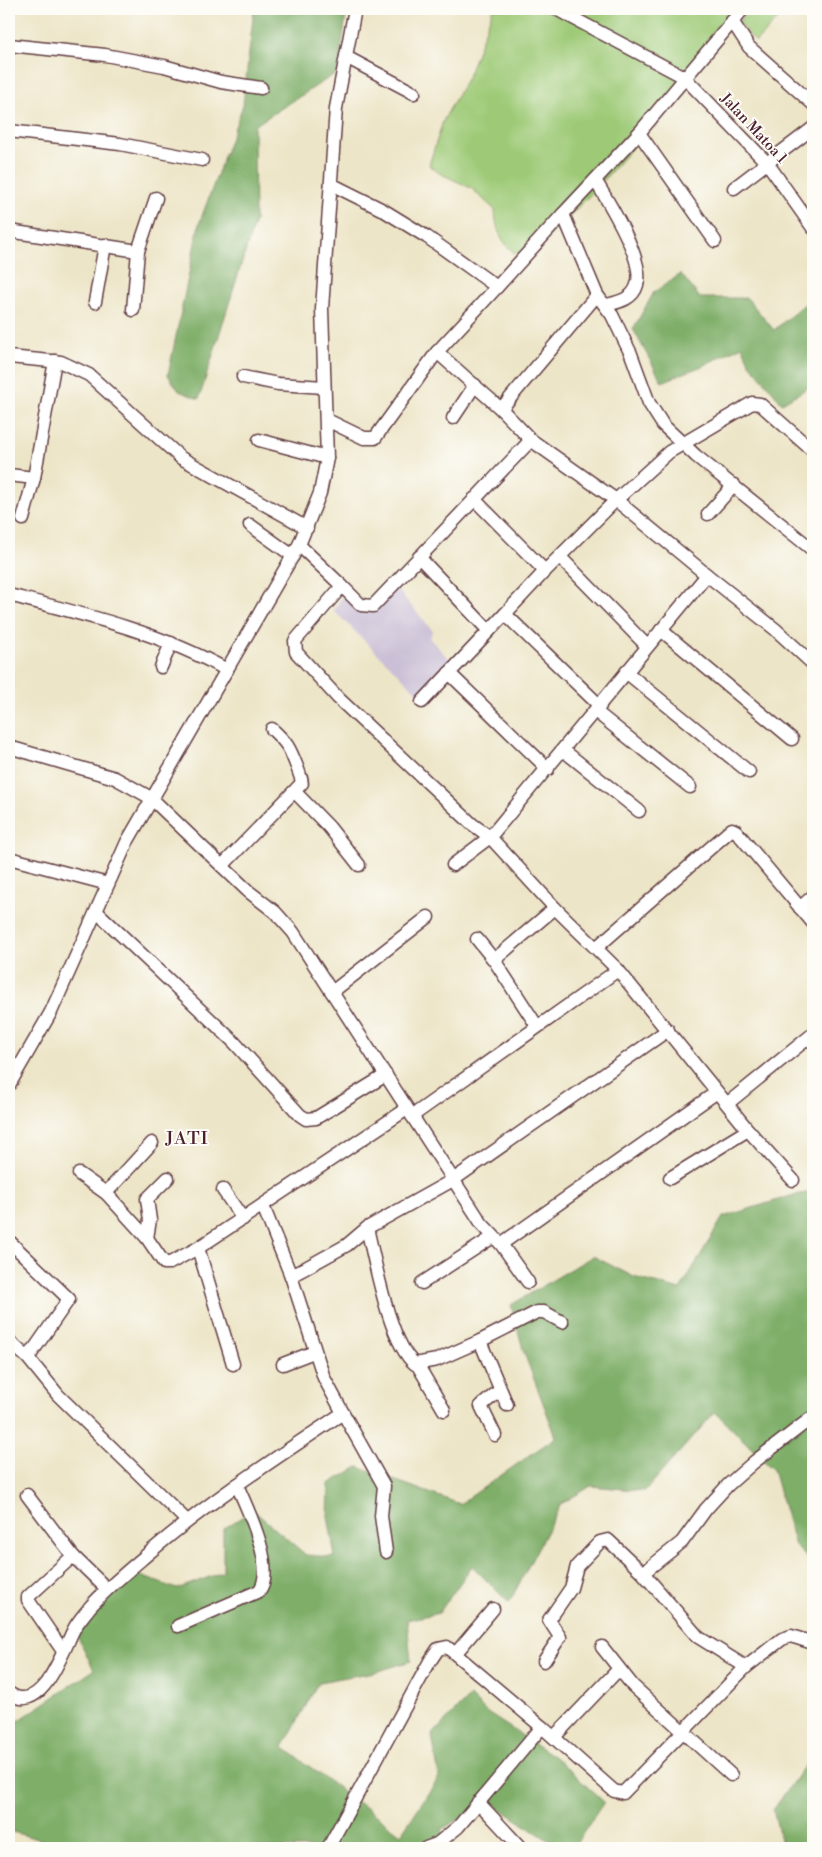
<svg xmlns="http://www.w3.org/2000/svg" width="822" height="1857" font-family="'Libre Bodoni',serif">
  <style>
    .industrial { fill: #cabfd6 }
    .green { fill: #9eca77; stroke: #747451 }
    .forest { fill: #7eae68; stroke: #64664a }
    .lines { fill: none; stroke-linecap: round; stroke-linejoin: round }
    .minor-casing { stroke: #623d42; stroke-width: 15 }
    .minor { stroke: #fff; stroke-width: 12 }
    .labels { text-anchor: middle; stroke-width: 4; stroke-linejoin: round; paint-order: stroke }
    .street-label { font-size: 15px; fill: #4a1f2b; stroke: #fdfcf7 }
    .quarter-label { font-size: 18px; letter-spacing: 1px; fill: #4a1f2b; stroke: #fdfcf7 }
  </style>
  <rect width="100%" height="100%" fill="#fdfcf7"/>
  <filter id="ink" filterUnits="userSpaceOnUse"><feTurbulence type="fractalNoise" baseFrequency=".02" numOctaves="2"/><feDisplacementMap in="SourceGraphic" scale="10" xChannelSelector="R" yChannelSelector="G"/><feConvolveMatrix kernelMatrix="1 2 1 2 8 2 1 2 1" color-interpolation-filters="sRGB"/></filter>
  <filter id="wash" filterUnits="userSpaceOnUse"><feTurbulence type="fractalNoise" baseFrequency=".0096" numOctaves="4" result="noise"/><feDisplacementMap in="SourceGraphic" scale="20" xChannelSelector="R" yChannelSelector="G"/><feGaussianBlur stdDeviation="1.12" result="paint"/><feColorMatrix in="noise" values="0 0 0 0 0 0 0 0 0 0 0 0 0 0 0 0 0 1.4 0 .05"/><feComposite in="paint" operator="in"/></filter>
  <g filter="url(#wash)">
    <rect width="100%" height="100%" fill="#ede5c7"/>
    <path class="industrial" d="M349 588 370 611 396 588 433 631 429 638 453 663 420 695 333 610Z"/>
    <g class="green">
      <path d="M493 9H738L657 119 594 191 525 261C505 247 496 236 495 210L471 188 439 173 429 165 443 121 469 74Z"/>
      <path d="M748 9H787L756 42 738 23Z"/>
    </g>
    <g class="forest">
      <path d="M254 9H347L338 72 254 126 255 221 199 399 179 391 168 375 199 224 243 105Z"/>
      <path d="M681 274 700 298H747L774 330 813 297V385L782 403 750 364 742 346 702 366 662 382 633 329 654 292Z"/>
      <path d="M813 1192V1564L795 1546 773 1470 715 1412 645 1491 591 1486 561 1504 509 1603 472 1566 439 1613 407 1620 411 1661 375 1672 319 1682 283 1747 401 1834 439 1777 432 1735 470 1696 486 1712 555 1757 604 1802 573 1848H560L490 1802 442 1829 449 1848H50L49 1842 9 1831V1727L94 1670 73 1627 138 1575 177 1589 223 1572V1529L253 1510 306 1555 335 1557 328 1516 329 1484 358 1467 460 1504 556 1437 524 1353 511 1305 593 1256 634 1277 680 1290 723 1217 794 1195Z"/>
      <path d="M813 1754V1848H783L773 1810Z"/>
    </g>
  </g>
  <g filter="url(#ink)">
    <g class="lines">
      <g class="minor-casing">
        <g id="minor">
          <path d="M556 9 684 77 768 164 813 228"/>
          <path d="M732 21 749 47 813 104"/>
          <path d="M9 45 105 55 164 66 221 82 261 88"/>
          <path d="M346 57 414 93"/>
          <path d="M9 131 120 144 202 160"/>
          <path d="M639 133 715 241"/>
          <path d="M595 180C608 201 646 262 637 285 633 299 619 302 607 305"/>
          <path d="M331 184 383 210 427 237 497 287 437 352 501 409"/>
          <path d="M734 188 813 128"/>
          <path d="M9 231 138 251"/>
          <path d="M497 287 563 214"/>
          <path d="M597 295 612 315 631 354 649 403 663 425 696 456 813 550"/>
          <path d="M95 302 105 245"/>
          <path d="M133 310 138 251 156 198"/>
          <path d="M9 357 61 362 89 375 181 458 307 528"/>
          <path d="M243 377 278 384 324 387"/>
          <path d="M453 418 475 385"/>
          <path d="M327 420 364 438H375L437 352"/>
          <path d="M259 440 327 458"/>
          <path d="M9 475 34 478"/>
          <path d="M474 499 545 571 616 500 669 452 752 403 760 404 813 451"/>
          <path d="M708 514 734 485"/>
          <path d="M23 519 34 478 55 361"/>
          <path d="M250 525 293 556"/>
          <path d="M299 545 342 586 295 641 296 652 338 698 472 824 490 837 555 908 618 970 748 1130 793 1180"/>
          <path d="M419 557 489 631 505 614 600 706"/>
          <path d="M561 558 647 646"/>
          <path d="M707 575 616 500 531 440 501 409 597 295 563 214 639 133 743 9"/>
          <path d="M342 586 361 605 373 606 531 440"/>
          <path d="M9 595C83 614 159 632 227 670"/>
          <path d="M505 614 545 571"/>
          <path d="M661 630 792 739"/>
          <path d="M161 667 171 643"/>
          <path d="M626 672 749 772"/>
          <path d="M449 673 548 769"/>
          <path d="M422 702 489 631"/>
          <path d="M595 711 690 787"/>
          <path d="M9 747 115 778 151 798 248 891 275 912 293 932 482 1224 501 1244 528 1282"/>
          <path d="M563 750 639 811"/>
          <path d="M295 792 329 827 359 865"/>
          <path d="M9 858 108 884"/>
          <path d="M453 865 490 837 707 575 775 629 813 664"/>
          <path d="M222 866 302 783C303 781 291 751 288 747 284 740 277 734 272 729"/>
          <path d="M800 908 813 896"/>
          <path d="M97 912 234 1042 300 1115 306 1119 316 1118 386 1075"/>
          <path d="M477 939 494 960 537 1026"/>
          <path d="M596 948 732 829 736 831 813 923"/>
          <path d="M494 960 555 908"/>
          <path d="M332 992 428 917"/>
          <path d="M9 1085 51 1012 127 842 299 545 320 493 327 458 322 309 336 108 355 9"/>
          <path d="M728 1103 813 1034"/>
          <path d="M412 1116 618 970"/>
          <path d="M152 1143 106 1193 147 1238 164 1263H170L198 1248 407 1109"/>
          <path d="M79 1174 106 1193"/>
          <path d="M670 1178 748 1130"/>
          <path d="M223 1190 243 1219"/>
          <path d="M367 1228C375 1260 389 1343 415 1364L437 1360 480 1341 507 1405"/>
          <path d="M147 1238 150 1220 147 1199 168 1178"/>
          <path d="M9 1241 69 1299 28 1358"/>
          <path d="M501 1244 717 1092"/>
          <path d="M198 1248 233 1364"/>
          <path d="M291 1276 347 1245 367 1228 453 1180 668 1030"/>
          <path d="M422 1283 493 1237"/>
          <path d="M9 1341 28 1358 58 1395 187 1521"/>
          <path d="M480 1341 537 1312H544L562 1322"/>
          <path d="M283 1364 314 1352"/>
          <path d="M417 1364 444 1410"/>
          <path d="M343 1413 384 1486 381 1516 386 1552"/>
          <path d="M495 1435 481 1406 500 1390"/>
          <path d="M27 1495 73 1556 28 1597V1600L63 1651"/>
          <path d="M73 1556 107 1589"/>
          <path d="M178 1626 259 1591C277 1569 247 1508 237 1485"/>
          <path d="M602 1647 633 1686 731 1775"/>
          <path d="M456 1653 493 1609"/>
          <path d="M544 1661 560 1637 549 1620 571 1588 577 1566 600 1542 608 1540 643 1573"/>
          <path d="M746 1667 698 1637 643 1573 682 1542 706 1509 728 1485 754 1462 810 1419"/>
          <path d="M9 1693C42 1717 63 1650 74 1629 78 1621 85 1614 90 1607 106 1589 124 1574 143 1558 205 1504 274 1459 343 1413L324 1378 291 1276 263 1206"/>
          <path d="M542 1727 614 1791 623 1793 746 1667 782 1639 791 1636 813 1643"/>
          <path d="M554 1737 619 1669"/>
          <path d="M478 1802 521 1848"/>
          <path d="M328 1848 430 1661 438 1649 447 1647 542 1727 458 1827 437 1844 426 1848"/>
        </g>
      </g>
      <use href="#minor" class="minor"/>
    </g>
  </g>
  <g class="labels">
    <g class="street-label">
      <text transform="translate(754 128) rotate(47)" y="5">Jalan Matoa 1</text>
    </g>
    <g class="quarter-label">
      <text x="187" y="1144">JATI</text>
    </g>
  </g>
  <rect width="822" height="1857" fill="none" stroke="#fdfcf7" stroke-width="30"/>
</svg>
